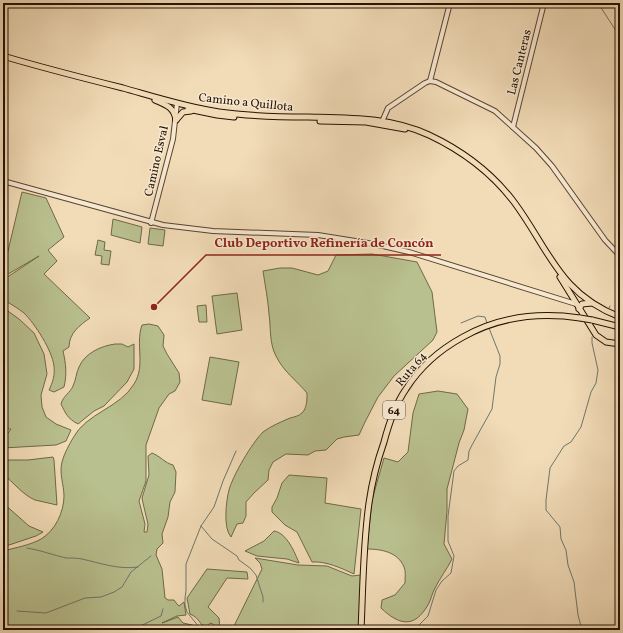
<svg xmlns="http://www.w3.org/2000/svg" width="623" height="633" font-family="Vollkorn,serif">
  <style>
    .green { fill: #b9c08f; stroke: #6e6948 }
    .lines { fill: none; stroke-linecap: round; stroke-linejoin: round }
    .stream { stroke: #6c776c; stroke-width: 1 }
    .minor-casing { stroke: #58442e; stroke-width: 6 }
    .major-casing { stroke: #241200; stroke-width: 7 }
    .minor { stroke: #f7e8d1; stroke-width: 4 }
    .major { stroke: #f2dcb8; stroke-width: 5 }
    .major-bridge-casing { stroke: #241200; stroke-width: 7; stroke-linecap: butt }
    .major-bridge { stroke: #f2dcb8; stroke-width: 5 }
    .labels { text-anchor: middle; stroke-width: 3; stroke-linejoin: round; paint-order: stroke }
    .shield { fill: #f7e8d1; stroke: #63523f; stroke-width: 1 }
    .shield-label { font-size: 11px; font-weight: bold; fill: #241200 }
    .street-label { font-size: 12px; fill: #241200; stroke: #f7e8d1 }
    .leader { fill: none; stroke: #8f2418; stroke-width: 1.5 }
    .callout-dot { fill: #8f2418; stroke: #f7e8d1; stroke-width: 1.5 }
    .callout-label { font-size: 13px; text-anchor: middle; font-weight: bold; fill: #8f2418; stroke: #f7e8d1; stroke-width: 3; stroke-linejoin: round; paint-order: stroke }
  </style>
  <rect width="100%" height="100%" fill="#f2dcb8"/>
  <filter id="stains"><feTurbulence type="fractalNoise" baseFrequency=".005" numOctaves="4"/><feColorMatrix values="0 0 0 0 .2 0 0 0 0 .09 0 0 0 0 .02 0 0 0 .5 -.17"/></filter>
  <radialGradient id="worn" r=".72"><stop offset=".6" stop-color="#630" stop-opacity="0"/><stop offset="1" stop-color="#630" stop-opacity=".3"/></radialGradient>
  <g class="green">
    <path d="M22 192 46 198 64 237 48 250 57 261 44 274 90 318C80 325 69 333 69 347L63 351C66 364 67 374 64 387L54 392 49 390C53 382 55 375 54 366 52 350 35 324 24 313 18 308 10 304 3 299V280L39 256 3 277V272Z"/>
    <path d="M113 219 142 227 140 243 111 235Z"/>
    <path d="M150 228 165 230 163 246 148 244Z"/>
    <path d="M98 240 105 242 104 250 111 251 109 265 101 264 102 256 95 255Z"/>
    <path d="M372 254 417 262 432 292 437 332 433 340 394 376 378 397 365 422 359 435 344 437 337 439 326 450 315 451 308 455 286 454 273 462 269 470 268 480 254 493 246 502V516L243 523 237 524 231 537C223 528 226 501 229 490 233 475 252 443 263 432 271 426 281 422 290 418 294 417 299 416 302 413 307 408 307 400 307 393 297 381 283 371 276 356 269 343 271 327 269 314 268 299 265 285 263 271L280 268H292L318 275 328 271 336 255Z"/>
    <path d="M237 293 242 330 217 334 212 296Z"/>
    <path d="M206 305 207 322H199L197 306Z"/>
    <path d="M5 309 19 319 34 333 44 354 47 374 41 395 42 407 46 417 56 424 71 430 66 441 56 445 3 448V438L9 432 11 429H3V310Z"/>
    <path d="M149 324 158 326 164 335 163 346 167 354 179 373 180 382 175 391 169 394 159 408 146 445V481L139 501 145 524 144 532H147L148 524 143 503 142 498 149 475 148 456 152 453C160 456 165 463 173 465L176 472 175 492 170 502 168 517 162 534 163 543 157 549 156 555 162 569 165 598 168 600H174L177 604 179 606 184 602 186 615 177 616 162 623 178 617 183 623 192 625 206 630H3V551C14 548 31 545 41 539 55 531 64 512 64 496 64 485 59 474 62 462 64 454 69 445 73 438 86 413 120 408 134 384 146 365 135 345 142 325Z"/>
    <path d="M115 344H122L128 347 134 344V369L127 382 104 406 94 411 78 424C67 418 66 414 61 404 63 396 70 393 73 386 76 380 76 373 79 367 85 353 101 346 115 344Z"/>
    <path d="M210 357 239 362 231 405 202 400Z"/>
    <path d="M438 391 457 394 468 409 464 430 459 443 447 489V511L444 544 452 559C447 569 440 578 435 588 432 593 431 600 428 605 414 629 399 625 381 608L382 600 395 595 405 583C405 578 406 571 404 567 398 552 381 549 367 549L372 500 384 458 398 462 408 452 413 413 419 394Z"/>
    <path d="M53 457 54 460 57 505C50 503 42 502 35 500 23 495 13 482 3 474V460H28Z"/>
    <path d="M289 475 327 478 325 503 361 509 354 574C341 568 326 561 312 562L297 532 285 525 272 512V507L277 498 282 483Z"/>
    <path d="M3 503 29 526 43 532 36 536 3 547Z"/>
    <path d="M274 531C287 533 295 553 299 563L287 559 257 556 245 551 264 541Z"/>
    <path d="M255 558 298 565 327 566 352 576 361 575 359 630H232L262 569 260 563Z"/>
    <path d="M207 569 247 572 248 579 227 578 208 607 219 618 220 630H214L213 624 210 623 207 628C199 625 200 618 190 614L187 598Z"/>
  </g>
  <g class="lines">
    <g class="stream">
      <path d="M598 3 620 37"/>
      <path d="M608 310 610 306"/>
      <path d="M461 323 478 316 485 317 487 323"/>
      <path d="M201 526 212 539 237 556 239 560 250 568 256 575 263 597V602"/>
      <path d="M27 548C40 550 53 555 66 558 72 558 77 558 82 559 100 563 119 570 138 567"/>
      <path d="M17 611 46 613 85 598 101 597 114 592 122 587 131 572 151 556"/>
      <path d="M132 630 161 616 163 609"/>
      <path d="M199 630V627L187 612 185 605V598L186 591V564L201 526 214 507 223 481 236 451"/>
      <path d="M414 630 428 616 436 590 442 581 451 573 454 556 448 541V516L454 471 458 466 468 460 469 451 472 445 492 409 496 377 500 364V356L489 328"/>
      <path d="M582 630 578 615 574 582 568 565 566 550 561 539 560 527 546 510V500L550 468 564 446 571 442 581 427 591 392 596 383 598 370 592 343V337"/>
    </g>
    <g class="minor-casing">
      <g id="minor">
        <path d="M430 81 436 82 495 111 536 148 552 166 605 240 620 256"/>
        <path d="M430 81 450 3"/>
        <path d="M381 124 388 108 425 83 430 81"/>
        <path d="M513 127 544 3"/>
        <path d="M3 181 163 225 213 231 318 235 374 244 409 252 576 304"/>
        <path d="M151 223 173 139 177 103"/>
      </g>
    </g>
    <g class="major-casing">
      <g id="major">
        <path d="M3 56C43 68 83 78 123 88 155 97 186 107 219 112 248 116 278 117 308 117 350 118 390 117 429 135 463 151 492 173 514 202 549 249 559 294 620 317"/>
        <path d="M155 100C166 105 174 107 176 120"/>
        <path d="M188 109 217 115 234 117"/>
        <path d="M176 120 183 112 191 111"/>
        <path d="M320 121 366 122 405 129"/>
        <path d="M560 277 596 335 606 342 620 344"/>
        <path d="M579 309 582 304 592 303"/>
        <path d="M592 320 620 327"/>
        <path d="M361 630C363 588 363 545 369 503 372 482 377 462 384 442 389 423 395 405 406 389 420 367 441 349 463 337 500 316 539 312 580 318"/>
      </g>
    </g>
    <use href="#minor" class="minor"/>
    <use href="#major" class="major"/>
    <g class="major-bridge-casing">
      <path id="major-bridge" d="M580 318 592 320"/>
    </g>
    <use href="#major-bridge" class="major-bridge"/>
  </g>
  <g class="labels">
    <rect class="shield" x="383" y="401" width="22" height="18" rx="3"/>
    <g class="shield-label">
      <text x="394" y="414">64</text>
    </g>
    <g class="street-label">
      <text transform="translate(519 62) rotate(-76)" y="4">Las Canteras</text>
      <text transform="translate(246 102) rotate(6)" y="4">Camino a Quillota</text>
      <text transform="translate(156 161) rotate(-77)" y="4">Camino Esval</text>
      <text transform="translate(411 369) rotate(-50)" y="4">Ruta 64</text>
    </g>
  </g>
  <path class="leader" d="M154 307L206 255H441"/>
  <circle class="callout-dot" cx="154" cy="307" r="4"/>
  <g class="callout-label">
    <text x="324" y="247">Club Deportivo Refinería de Concón</text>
  </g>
  <rect width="623" height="633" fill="none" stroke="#f2dcb8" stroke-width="16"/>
  <rect x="4" y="4" width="615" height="625" fill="none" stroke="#241200" stroke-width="2"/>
  <rect x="8" y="8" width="607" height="617" fill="none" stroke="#241200"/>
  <rect width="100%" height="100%" filter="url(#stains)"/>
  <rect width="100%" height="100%" fill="url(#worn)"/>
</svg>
